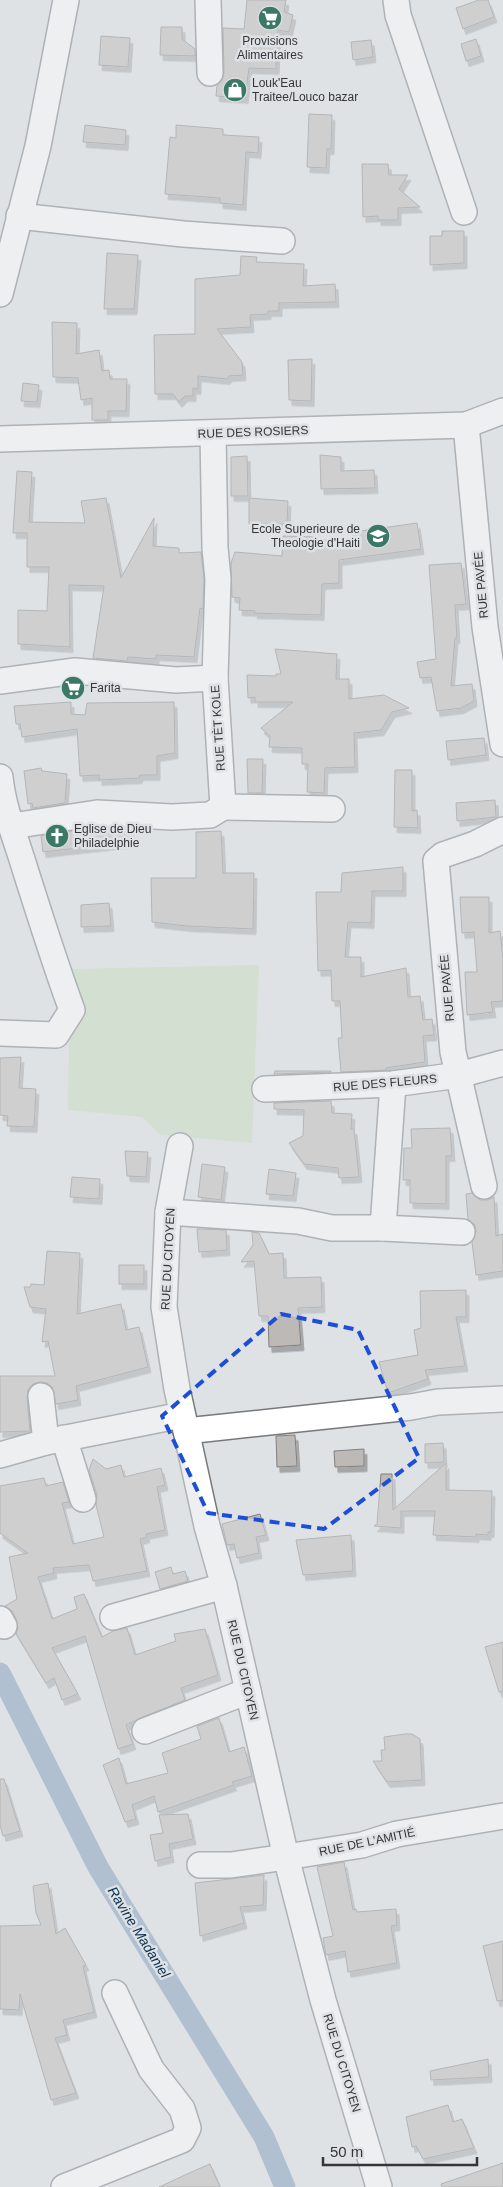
<svg xmlns="http://www.w3.org/2000/svg" width="503" height="2187" font-family="Arial,sans-serif">
  <style>
    .green { fill: #c4dbb9 }
    .lines { fill: none; stroke-linecap: round; stroke-linejoin: round }
    .canal { stroke: #7998b9; stroke-width: 21 }
    .building { fill: #bcb9b6; stroke: #827f7d; filter: url(#shadow) }
    .street-casing { stroke: #76787b; stroke-width: 28 }
    .street { stroke: #fff; stroke-width: 25 }
    .marked { fill: none; stroke: #1d4ed8; stroke-width: 4; stroke-dasharray: 10 6; stroke-linejoin: round }
    .labels { text-anchor: middle; stroke-width: 5; stroke-linejoin: round; paint-order: stroke }
    .poi-label { font-size: 12px; fill: #343537; stroke: #dfe2e5; text-anchor: start }
    .street-label { font-size: 12px; fill: #343537; stroke: #dfe2e5 }
    .water-label { font-size: 14px; font-style: italic; fill: #0a2f50; stroke: #dfe2e5 }
  </style>
  <defs>
    <filter id="shadow"><feDropShadow dx="3" dy="5.5" stdDeviation="0" flood-color="#0004"/></filter>
  </defs>
  <rect width="100%" height="100%" fill="#dfe2e5"/>
  <path class="green" d="M259 965 252 1143 160 1135 142 1117 68 1110 70 969Z"/>
  <g class="lines">
    <path class="canal" d="M0 1673 98 1867 264 2137 285 2187"/>
  </g>
  <g class="building">
    <path d="M247 0H286L284 12 293 15 289 32 278 30 276 69 249 68 245 98 216 96 217 86 222 80 224 73 223 28 244 29Z"/>
    <path d="M479 0H488L494 17 463 29 456 8Z"/>
    <path d="M161 27H182V39L195 49V56L160 55Z"/>
    <path d="M101 36 130 38 128 67 99 65Z"/>
    <path d="M476 39 481 56 466 61 461 44Z"/>
    <path d="M371 40 373 57 353 60 351 42Z"/>
    <path d="M309 114 332 115 331 149H327L326 168 307 167Z"/>
    <path d="M85 125 126 130 125 145 83 142Z"/>
    <path d="M176 125 223 129V135L259 137 258 153 246 152 243 205 220 203V198L165 194 170 137 176 138Z"/>
    <path d="M362 164H388L389 175H408L399 189 420 207 398 208V220H378V216L363 217Z"/>
    <path d="M442 231H464V263L430 265V236H442Z"/>
    <path d="M107 253 138 255 134 309H104Z"/>
    <path d="M241 256 257 257 256 262 304 264 303 286 335 284 336 302 279 303V311H268V314L250 315 251 327 217 329 242 362 243 375 229 376 227 379 198 376V389L193 388V396H185L179 402 173 394H155L154 335 195 334V279L240 275Z"/>
    <path d="M52 322 77 323 76 354 99 350 102 371 109 370 110 379H127L126 411H108V420H92V398L81 400 78 378 53 377Z"/>
    <path d="M312 359 311 401 289 400 288 360Z"/>
    <path d="M23 383 39 385 37 402 21 401Z"/>
    <path d="M320 455 341 457V471L374 470 375 488 321 489Z"/>
    <path d="M247 456 248 496H231V457Z"/>
    <path d="M17 471 32 472 29 522 85 523 81 501 106 498 121 578 154 518 153 546 179 548V553L201 552 204 579 203 609 200 608 194 657 156 655V659L128 657 127 661 93 658 104 586 69 585 70 647 18 644V610L47 611 49 567H27V533H13Z"/>
    <path d="M249 498 288 501 287 524H249Z"/>
    <path d="M417 523 421 549 339 560V583L322 584 321 615 254 613 255 611 239 610 240 598 232 597 231 563 235 552 282 556 283 536 317 537V540L354 539 353 532Z"/>
    <path d="M461 563 466 604 455 605 457 638H455L451 686 472 684 474 701 461 708 437 711 431 677 420 678 417 662 436 659 429 565Z"/>
    <path d="M275 649 337 654 336 679H349V699L384 695 409 708 392 712 381 730 354 733 355 767 325 768 324 793 307 792 308 764H302V748L269 747 270 736 261 728 293 702H255V697L248 698 247 675 276 676V674H281Z"/>
    <path d="M71 702V714L85 715 87 703 174 702 175 753 157 756V775H140L139 778 99 780V775L80 776 77 729 22 737 20 724H16L14 706Z"/>
    <path d="M484 738 486 755 448 760 446 741Z"/>
    <path d="M247 759H263L262 793H248Z"/>
    <path d="M41 768 42 771 67 774 65 803 33 808 32 803 28 804 24 771Z"/>
    <path d="M395 770H412V811L417 810 418 828 394 827Z"/>
    <path d="M495 800 496 817 457 821 456 803Z"/>
    <path d="M79 830 131 831 132 842 43 852 41 836Z"/>
    <path d="M221 831 223 873H254L253 929 187 926 152 922 151 878H196V832Z"/>
    <path d="M403 867V891H372L371 923 348 922 345 957H361V977L406 968 408 997 420 996 423 1020 432 1019 434 1035 423 1036 425 1062 386 1068V1070L341 1072 338 1038H342L340 1001H332L331 970 318 971 316 892H341L342 873Z"/>
    <path d="M460 897H489V933L500 931 503 959V1001L491 1002 493 1012 467 1015 465 972H477L474 932 462 933Z"/>
    <path d="M109 903 111 926 81 927V905Z"/>
    <path d="M21 1057 19 1088 36 1089 34 1127 7 1126 8 1116 0 1115V1058Z"/>
    <path d="M275 1071H331V1072L274 1074Z"/>
    <path d="M331 1101 332 1113 352 1114 351 1129H354L359 1177 339 1178 338 1168 304 1164 289 1143 303 1136 304 1110 274 1109V1103Z"/>
    <path d="M450 1128 452 1156H446V1204L410 1203V1180H403L404 1148H412L411 1129Z"/>
    <path d="M125 1151 148 1152 146 1177 127 1176Z"/>
    <path d="M202 1164 225 1167 221 1200 198 1197Z"/>
    <path d="M269 1169 296 1173 293 1196 266 1194Z"/>
    <path d="M72 1177 100 1179 99 1199 70 1197Z"/>
    <path d="M472 1193 480 1200H488L494 1197 496 1236 503 1234V1271L476 1275 472 1242 476 1232 475 1225 468 1219 466 1194Z"/>
    <path d="M197 1229 226 1230 227 1250 199 1252Z"/>
    <path d="M252 1232 259 1233 269 1254 283 1253 284 1278 321 1277 322 1307 298 1308 301 1345 269 1347 268 1316H259L254 1261 241 1262 253 1245Z"/>
    <path d="M47 1251 80 1253 77 1314 121 1304 126 1330 139 1327 148 1367 76 1386 78 1400 56 1404 52 1387 47 1383 40 1382 33 1384 28 1390 27 1397 30 1431 0 1432V1376H55L48 1341 42 1342 46 1309 30 1307 24 1287H30L31 1284 44 1285Z"/>
    <rect x="119" y="1265" width="25" height="19"/>
    <path d="M466 1290V1317H456L465 1366 425 1370 428 1379 388 1393 379 1362 418 1355 414 1330 421 1328 420 1291Z"/>
    <path d="M295 1435 297 1466 277 1467 276 1436Z"/>
    <path d="M443 1443 444 1462 425 1463V1444Z"/>
    <path d="M364 1449V1466L335 1467 334 1451Z"/>
    <path d="M93 1459 106 1469 121 1465 124 1477 161 1468 165 1485 157 1487 165 1530 146 1534 147 1537 140 1539 147 1571 93 1581 89 1565 53 1568 54 1573 38 1577 52 1619 77 1609 74 1597 84 1594 102 1637 113 1631 127 1628 135 1655 176 1641 174 1634 205 1629 218 1675 181 1688 185 1700 140 1718 126 1725 133 1744 118 1749 85 1636 52 1648 78 1694 62 1700 54 1678 46 1683 16 1634 18 1627 16 1619 12 1611 5 1606 17 1599 9 1557 28 1553 0 1533V1486L44 1478 46 1486 63 1482 69 1502 62 1503 73 1544 104 1537 96 1505 97 1495 89 1470Z"/>
    <path d="M446 1463V1490L492 1491 491 1532H488V1535L476 1534V1537L433 1535 435 1511H401V1528L374 1526 377 1524 381 1474H392L393 1510Z"/>
    <path d="M260 1514 266 1535 256 1537 259 1553 237 1558 234 1544 227 1545 222 1524Z"/>
    <path d="M351 1535 353 1571 303 1575 296 1540Z"/>
    <path d="M171 1567 173 1574 185 1571 188 1581 160 1589 155 1572Z"/>
    <path d="M503 1642V1691L499 1692 485 1647Z"/>
    <path d="M219 1718 229 1752 244 1747 252 1776 232 1782 234 1785 158 1812 154 1796 132 1805 136 1819 125 1822 103 1765 119 1758 126 1784 168 1773 162 1753 201 1739 197 1726Z"/>
    <path d="M405 1734H412L420 1739 422 1780 387 1782 373 1761H382L381 1750H385L384 1737Z"/>
    <path d="M0 1779H4L20 1831 3 1836 0 1825Z"/>
    <path d="M188 1814 193 1839 169 1844 171 1857 155 1861 150 1835 163 1833 159 1815Z"/>
    <path d="M344 1862 353 1910 356 1909 357 1912 396 1909 397 1925 391 1926 397 1963 348 1972 345 1951 326 1955 323 1938 333 1936 317 1867Z"/>
    <path d="M264 1875 263 1905 240 1907 244 1923 200 1936 195 1883Z"/>
    <path d="M48 1883 56 1934 65 1928 86 1965 83 1966 94 2012 63 2020 67 2035 55 2038 76 2093 51 2100 20 1994 19 2010 0 2009V1926L41 1925 36 1913 33 1886Z"/>
    <path d="M503 1941V2000L497 2001 483 1946Z"/>
    <path d="M488 2059 489 2077 431 2080 430 2071Z"/>
    <path d="M448 2105 453 2122 462 2119 474 2148 423 2159 416 2146 412 2147 406 2117Z"/>
    <path d="M503 2163V2187H442L441 2184Z"/>
    <path d="M210 2164 220 2187H159L196 2170Z"/>
  </g>
  <g class="lines">
    <g class="street-casing">
      <g id="street">
        <path d="M208 0 210 73"/>
        <path d="M396 0 398 15 464 212"/>
        <path d="M19 216 183 234 282 241"/>
        <path d="M0 294 38 146 66 0"/>
        <path d="M466 425 485 627 503 744"/>
        <path d="M0 439 466 425 503 411"/>
        <path d="M0 681 75 671 176 680 215 678"/>
        <path d="M0 777C3 808 16 839 25 869 40 916 55 964 72 1010L56 1035 0 1033"/>
        <path d="M223 807 332 809"/>
        <path d="M12 826 97 813 172 817 210 815 223 807 215 678 218 579 215 548 213 434"/>
        <path d="M265 1089 393 1084 459 1075 503 1063"/>
        <path d="M180 1146 168 1212 164 1307 177 1389 207 1526 224 1586 286 1857 323 2000 379 2187"/>
        <path d="M484 1186 453 1052 436 861 443 855 475 844 503 830"/>
        <path d="M168 1212 298 1221 332 1228H383L462 1232"/>
        <path d="M383 1228 393 1084"/>
        <path d="M41 1396 46 1442"/>
        <path d="M186 1431 411 1407 438 1402 503 1399"/>
        <path d="M64 1438 83 1499"/>
        <path d="M0 1455 46 1442 182 1415"/>
        <path d="M113 1617 224 1586"/>
        <path d="M0 1619 4 1626"/>
        <path d="M145 1731 248 1691"/>
        <path d="M200 1865H231L286 1857 362 1845 397 1834 503 1816"/>
        <path d="M64 2187 182 2140 188 2128 182 2109 151 2069 115 1993"/>
      </g>
    </g>
    <use href="#street" class="street"/>
  </g>
  <path d="M0 0H503V2187H0ZM281 1314 358 1330 419 1458 324 1529 208 1513 162 1416Z" fill="#dfe2e5" fill-opacity=".55" fill-rule="evenodd"/>
  <path class="marked" d="M281 1314 358 1330 419 1458 324 1529 208 1513 162 1416Z"/>
  <defs>
    <g id="supermarket-disc" transform="scale(1.25)"><circle r="9.5" fill="#3b7966" stroke="#dfe2e5"/><path d="M-6-5.5h2.5l.6 2H6L4.5 2H-2.5L-4.4-4H-6ZM-1.5 3.2a1.3 1.3 0 1 0 .1 0ZM3 3.2a1.3 1.3 0 1 0 .1 0Z" fill="#fff"/></g>
    <g id="shop-disc" transform="scale(1.25)"><circle r="9.5" fill="#3b7966" stroke="#dfe2e5"/><path d="M-5-2.5h2.3a2.7 3.5 0 0 1 5.4 0H5L5.5 6h-11ZM-1.5-2.5h3a1.5 2.3 0 0 0-3 0Z" fill="#fff"/></g>
    <g id="university-disc" transform="scale(1.25)"><circle r="9.5" fill="#3b7966" stroke="#dfe2e5"/><path d="M0-5L7-2L0 1L-7-2ZM-4 1L0 2.5L4 1V4Q0 6-4 4Z" fill="#fff"/></g>
    <g id="church-disc" transform="scale(1.25)"><circle r="9.5" fill="#3b7966" stroke="#dfe2e5"/><path d="M-1.2-6h2.4v3.5h3.3v2.4h-3.3V6h-2.4V-.1h-3.3v-2.4h3.3Z" fill="#fff"/></g>
  </defs>
  <g fill-rule="evenodd">
    <use href="#supermarket-disc" x="270" y="18"/>
    <use href="#shop-disc" x="235" y="90"/>
    <use href="#university-disc" x="378" y="536"/>
    <use href="#supermarket-disc" x="73" y="688"/>
    <use href="#church-disc" x="57" y="836"/>
  </g>
  <g class="labels">
    <g class="poi-label">
      <text x="270" y="45" text-anchor="middle">Provisions<tspan x="270" dy="14">Alimentaires</tspan></text>
      <text x="252" y="87">Louk'Eau<tspan x="252" dy="14">Traitee/Louco bazar</tspan></text>
      <text x="360" y="533" text-anchor="end">Ecole Superieure de<tspan x="360" dy="14">Theologie d'Haiti</tspan></text>
      <text x="90" y="692">Farita</text>
      <text x="74" y="833">Eglise de Dieu<tspan x="74" dy="14">Philadelphie</tspan></text>
    </g>
    <g class="street-label">
      <text transform="translate(253 432) rotate(-2)" y="4">RUE DES ROSIERS</text>
      <text transform="translate(481 585) rotate(-95)" y="4">RUE PAVÉE</text>
      <text transform="translate(218 728) rotate(-94)" y="4">RUE TÈT KOLE</text>
      <text transform="translate(447 988) rotate(-95)" y="4">RUE PAVÉE</text>
      <text transform="translate(385 1083) rotate(-5)" y="4">RUE DES FLEURS</text>
      <text transform="translate(168 1259) rotate(-87)" y="4">RUE DU CITOYEN</text>
      <text transform="translate(243 1670) rotate(77)" y="4">RUE DU CITOYEN</text>
      <text transform="translate(367 1842) rotate(-12)" y="4">RUE DE L'AMITIÉ</text>
      <text transform="translate(342 2063) rotate(73)" y="4">RUE DU CITOYEN</text>
    </g>
    <g class="water-label">
      <text transform="translate(139 1932) rotate(58)" y="5">Ravine Madaniel</text>
    </g>
  </g>
  <path d="M323 2157v8h154v-8" fill="none" stroke="#343537" stroke-width="2.5"/>
  <text x="330" y="2157" font-size="15" fill="#343537" stroke="#dfe2e5" stroke-width="4" paint-order="stroke">50 m</text>
</svg>
